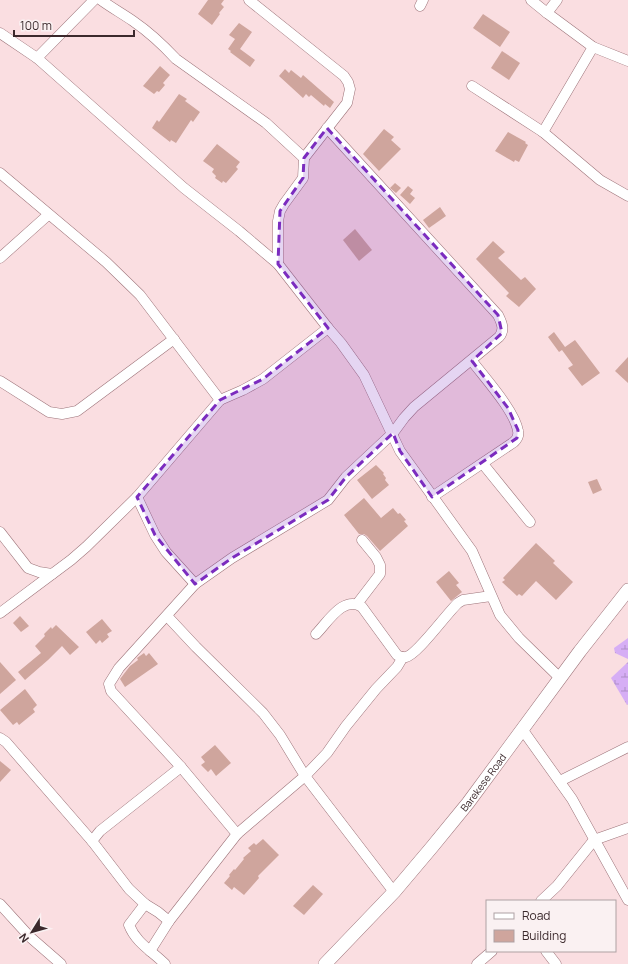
<svg xmlns="http://www.w3.org/2000/svg" width="628" height="964" font-family="Manrope,sans-serif">
  <style>
    .wetland { fill: url(#wetland-marsh) }
    .building { fill: #cfa59d }
    .lines { fill: none; stroke-linecap: round; stroke-linejoin: round }
    .street-casing { stroke: #9d747a; stroke-width: 11 }
    .secondary-casing { stroke: #9d747a; stroke-width: 14 }
    .street { stroke: #fff; stroke-width: 10 }
    .secondary { stroke: #fff; stroke-width: 13 }
    .marked { fill: #7b2cbf; fill-opacity: 0.2; stroke: #7b2cbf; stroke-width: 3; stroke-dasharray: 8 5; stroke-linejoin: round }
    .labels { text-anchor: middle; stroke-width: 3.5; stroke-linejoin: round; paint-order: stroke }
    .street-label { font-size: 10px; fill: #3b292c; stroke: #faf1f2 }
  </style>
  <defs>
    <pattern id="wetland-marsh" width="20" height="14" patternUnits="userSpaceOnUse"><rect width="20" height="14" fill="#d6aef5"/><path d="M1 5h8M5 5V1M11 12h8M15 12V8" fill="none" stroke="#af8ec7"/></pattern>
  </defs>
  <rect width="100%" height="100%" fill="#fadee1"/>
  <g class="wetland">
    <path d="M628 638V659L615 653 614 648Z"/>
    <path d="M628 662V704L627 705 611 678Z"/>
  </g>
  <g class="building">
    <path d="M208 0H224L221 4 224 7 219 13 220 14 212 25 198 14Z"/>
    <path d="M483 14 510 32 500 47 473 28Z"/>
    <path d="M239 23 252 32 240 49 255 60 250 67 230 52 231 51 228 49 235 39 229 35Z"/>
    <path d="M502 51 520 63 509 80 491 68Z"/>
    <path d="M160 66 170 75 163 83 165 85 159 92 157 91 154 94 143 86Z"/>
    <path d="M285 69 289 73 291 70 301 78 303 75 334 102 330 108 325 104 324 106 311 95 309 97 306 94 303 98 279 76Z"/>
    <path d="M179 94 187 99 185 101 200 112 193 122 191 120 176 143 171 140 170 142 152 128 157 120 159 122Z"/>
    <path d="M384 129 394 137 391 140 401 149 379 171 363 154Z"/>
    <path d="M508 132 526 142 525 143 528 145 519 162 515 160 514 162 495 151Z"/>
    <path d="M217 144 240 162 236 167 238 169 226 183 223 181 222 183 215 178 216 176 212 172 214 169 203 161Z"/>
    <path d="M395 183 401 188 396 193 390 188Z"/>
    <path d="M408 186 413 190 410 194 415 198 410 204 400 195Z"/>
    <path d="M440 207 446 216 429 228 423 220Z"/>
    <path d="M355 229 372 250 359 261 343 240Z"/>
    <path d="M493 241 505 252 498 258 521 280 525 277 536 289 519 307 506 296 509 293 476 259Z"/>
    <path d="M554 332 565 347 575 340 600 373 582 386 568 368 573 365 562 350 559 352 548 337Z"/>
    <path d="M628 357V383L615 371Z"/>
    <path d="M376 465 384 473 383 474 386 478 385 480 389 485 372 499 357 480Z"/>
    <path d="M597 479 602 490 593 494 588 482Z"/>
    <path d="M364 498 381 518 393 508 398 514 400 513 406 520 404 521 408 526 380 551 367 536 364 534H359L344 515Z"/>
    <path d="M536 543 555 561 553 563 573 582 556 600 536 581 522 596 519 594 517 596 502 582 505 580 503 578Z"/>
    <path d="M449 571 459 583 456 585 462 592 451 601 436 582Z"/>
    <path d="M20 616 29 626 21 632 13 623Z"/>
    <path d="M102 619 112 631 107 634 109 637 102 643 100 640 96 644 86 632Z"/>
    <path d="M56 625 79 647 70 655 62 646 48 660 25 680 18 672 41 653 35 646 45 636 44 634 51 627 52 629Z"/>
    <path d="M144 653 146 656 149 653 158 664 125 687 120 679 130 666 138 660 137 658Z"/>
    <path d="M0 662 16 680 0 694Z"/>
    <path d="M25 689 37 705 33 709 35 712 19 725 17 722 13 725 0 710Z"/>
    <path d="M215 745 231 763 216 776 211 769 208 772 201 765 205 762 201 757Z"/>
    <path d="M0 761 11 770 0 782Z"/>
    <path d="M263 839 279 855 258 876 259 878 244 895 234 887 232 890 224 883 230 876 229 875 234 869 235 870 244 859 243 858 251 851 248 848 254 843 256 845Z"/>
    <path d="M313 885 323 894 304 915 293 906Z"/>
  </g>
  <g class="lines">
    <g class="street-casing">
      <g id="street">
        <path d="M101 0C112 8 123 14 133 21 149 32 163 45 176 59L266 123 304 158 347 103 350 89 348 82 344 76 249 0"/>
        <path d="M531 0 547 13 593 47 628 61"/>
        <path d="M420 6 423 0"/>
        <path d="M547 13 557 0"/>
        <path d="M0 33 37 58 184 188 239 231 278 264 328 328 341 343 364 375 400 451 472 551 500 615 519 638 560 678"/>
        <path d="M37 58 94 0"/>
        <path d="M472 86 543 132 600 180 628 196"/>
        <path d="M543 132 593 47"/>
        <path d="M0 173 106 262 140 295 220 400 243 390 263 379 328 328"/>
        <path d="M0 258 48 215"/>
        <path d="M278 264V221L280 211 284 204 303 178 304 158"/>
        <path d="M0 381 49 412 62 414 77 411 174 339"/>
        <path d="M483 464 530 522"/>
        <path d="M137 497 155 535 166 552 195 584"/>
        <path d="M432 497 514 442C517 439 519 435 518 431 515 411 484 377 472 361"/>
        <path d="M0 532 28 568 39 572 52 574"/>
        <path d="M357 604 380 574V565L376 557 362 540"/>
        <path d="M0 613 71 560 86 547 137 497 220 400"/>
        <path d="M167 616 196 647 263 713 280 735 305 776 394 892"/>
        <path d="M316 634C328 622 343 595 362 607L397 655C399 656 402 658 406 657 417 655 447 613 458 603L463 600 491 596"/>
        <path d="M522 729 572 799 628 900"/>
        <path d="M0 738 6 742 92 841"/>
        <path d="M560 781 628 747"/>
        <path d="M237 834 181 767 111 691 109 684 119 668 195 584 232 558 328 500 346 477 393 433 404 418 414 407 499 337C505 330 502 323 498 315L327 128"/>
        <path d="M541 901 557 886 594 840 628 828"/>
        <path d="M0 904 30 937 61 964"/>
        <path d="M145 904 129 925C136 943 152 951 165 964"/>
        <path d="M169 921 158 912 145 904 129 889 92 841 100 831 181 767"/>
        <path d="M150 951 169 921 237 834 305 776 327 753 346 726 376 689 397 667 403 657"/>
        <path d="M546 951 556 964"/>
        <path d="M477 964 492 951"/>
      </g>
    </g>
    <g class="secondary-casing">
      <g id="secondary">
        <path id="s1" d="M325 964 394 892 432 847 468 803 580 651 628 590"/>
      </g>
    </g>
    <use href="#street" class="street"/>
    <use href="#secondary" class="secondary"/>
  </g>
  <path class="marked" d="M327 128 498 315 502 333 472 361 508 408 518 430 517 438 432 497 400 451 393 433 346 477 328 500 232 558 195 584 155 535 137 497 220 400 263 379 328 328 278 264 280 211 303 178 304 158Z"/>
  <g class="labels">
    <g class="street-label">
      <text dy="4" stroke="none"><textPath href="#s1" startOffset="241">Barekese Road</textPath></text>
    </g>
  </g>
  <rect x="486" y="900" width="130" height="52" fill="#faf1f2" stroke="#aea1a3"/>
  <rect x="494" y="913" width="20" height="6" fill="#ffffff" stroke="#aea1a3"/>
  <text x="522" y="920" font-size="12" fill="#3b292c">Road</text>
  <rect x="494" y="930" width="20" height="12" fill="#cfa59d" stroke="#aea1a3"/>
  <text x="522" y="940" font-size="12" fill="#3b292c">Building</text>
  <g transform="translate(32 932) rotate(233)" stroke="#faf1f2" stroke-width="3" paint-order="stroke">
  <path d="M0-3L7 15L0 10L-7 15Z" fill="#3b292c"/>
  <text y="-6" font-size="11" font-weight="bold" text-anchor="middle" fill="#3b292c">N</text>
  </g>
  <path d="M14 30v6h120v-6" fill="none" stroke="#3b292c" stroke-width="2"/>
  <text x="20" y="30" font-size="12" fill="#3b292c" stroke="#faf1f2" stroke-width="3" paint-order="stroke">100 m</text>
</svg>
